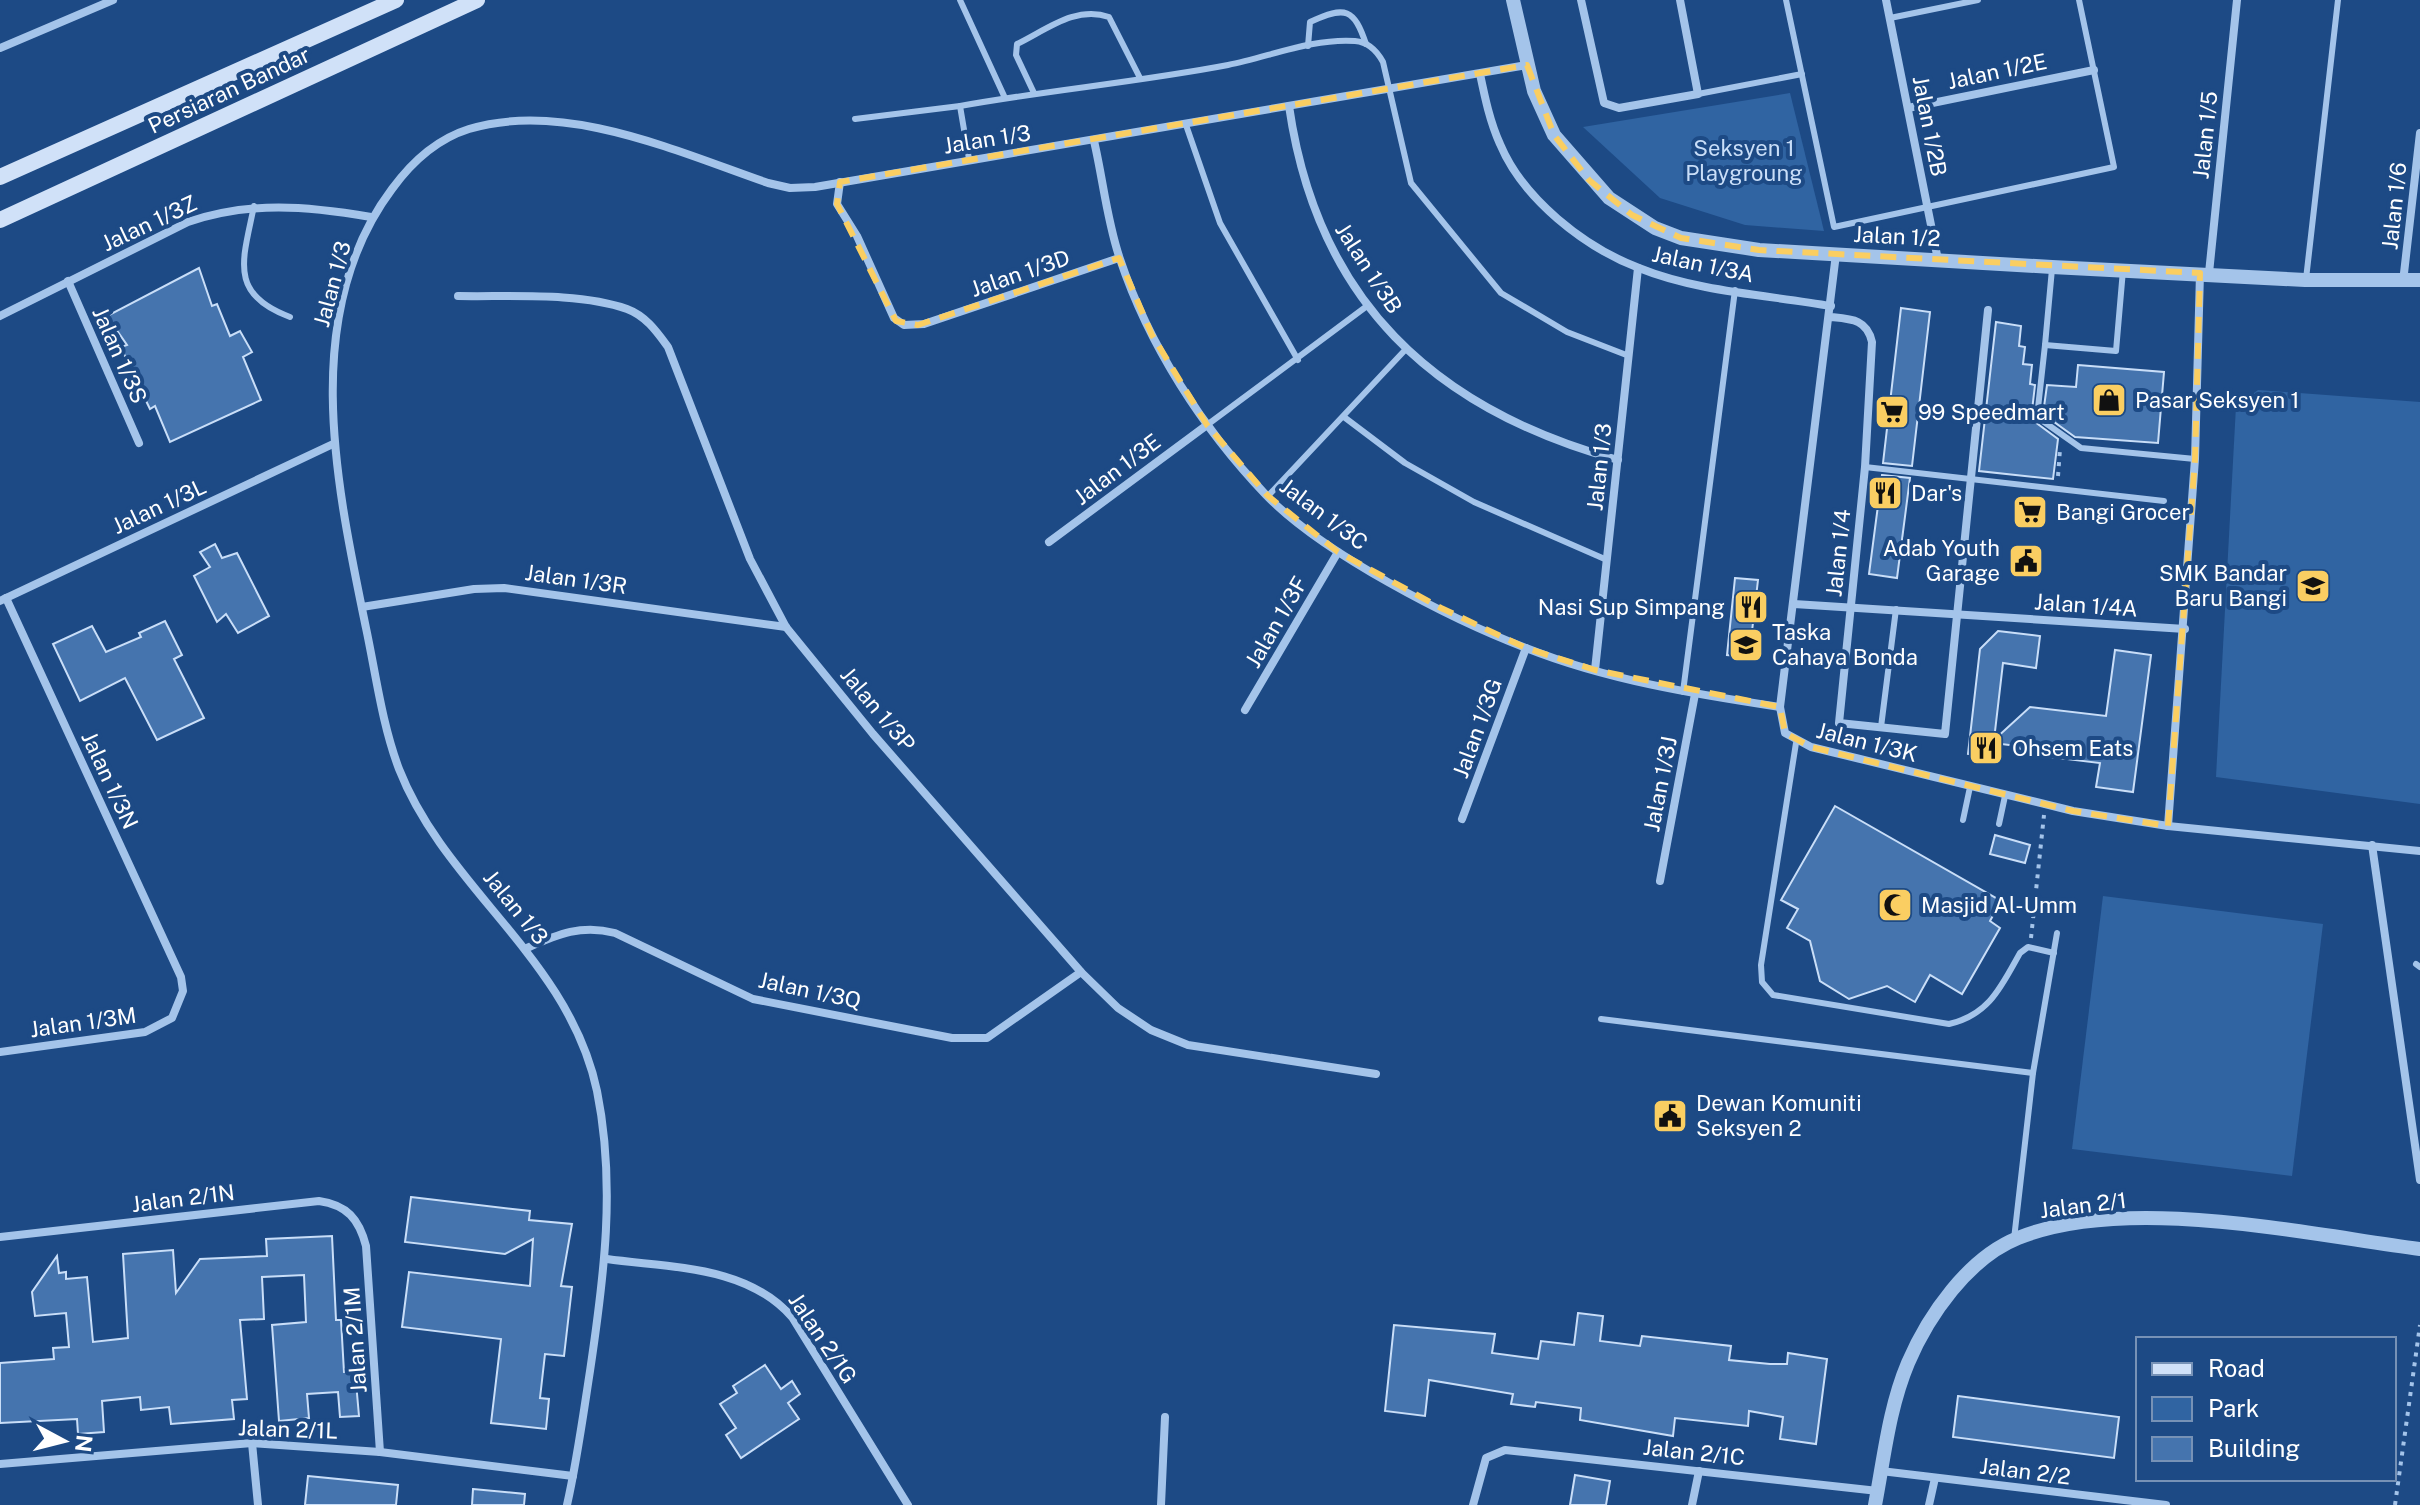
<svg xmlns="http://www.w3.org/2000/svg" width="2420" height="1505" font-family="'Public Sans',sans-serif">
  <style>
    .green { fill: #3064a2 }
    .building { fill: #4574ae; stroke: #c9def8; stroke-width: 2 }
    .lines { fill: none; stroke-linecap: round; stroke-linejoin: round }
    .path { stroke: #a4c4ea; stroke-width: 4; stroke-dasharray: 4 6; stroke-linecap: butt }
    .service { stroke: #a4c4ea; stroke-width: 6 }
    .minor { stroke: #a4c4ea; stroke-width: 8 }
    .tertiary { stroke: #a4c4ea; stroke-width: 14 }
    .secondary { stroke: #d0e1f8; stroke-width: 16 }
    .marked { fill: none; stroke: #face62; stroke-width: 6; stroke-dasharray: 16 10; stroke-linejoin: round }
    .labels { text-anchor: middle; stroke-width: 8; stroke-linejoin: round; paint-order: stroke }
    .street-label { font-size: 22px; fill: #fff; stroke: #1d4a85 }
    .park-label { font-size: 22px; fill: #c9def8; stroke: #1d4a85 }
    .poi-label { font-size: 22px; fill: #fff; stroke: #1d4a85; text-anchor: start }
  </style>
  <rect width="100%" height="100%" fill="#1d4a85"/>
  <g class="green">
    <path d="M1790 93 1824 231 1745 225 1660 198 1583 127Z"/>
    <path d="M2258 390 2420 402V804L2216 777 2236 406Z"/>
    <path d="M2103 896 2323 924 2292 1176 2072 1149Z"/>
  </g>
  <g class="building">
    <path d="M199 268 212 306 217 304 230 336 240 331 252 352 243 357 261 400 170 442 155 406 150 409 130 368 121 347 127 345 107 316Z"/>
    <path d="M1901 308 1930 312 1912 466 1883 463Z"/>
    <path d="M1996 322 2021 326 2019 346 2025 347 2023 364 2032 365 2030 384 2035 385 2031 419 2058 439 2053 479 1979 471Z"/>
    <path d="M2078 365 2164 372 2158 443 2075 437 2043 414 2047 385 2076 387Z"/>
    <path d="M1882 475 1910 478 1897 578 1869 574Z"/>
    <path d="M215 544 222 558 237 553 269 616 238 633 226 614 217 622 194 576 210 567 200 552Z"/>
    <path d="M1735 578 1758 580 1749 657 1727 655Z"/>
    <path d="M165 621 182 655 174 659 204 718 157 740 125 678 80 701 53 644 92 626 106 652 141 637 139 633Z"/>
    <path d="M1998 631 2040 636 2036 668 2003 663 1994 740 2030 707 2106 716 2115 650 2151 655 2133 792 2096 787 2100 763 2026 754 2017 746 1994 743 1992 757 1968 754 1980 649Z"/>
    <path d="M1835 806 2001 901 1990 921 2000 928 1962 994 1930 975 1915 1002 1887 986 1849 999 1820 981 1810 941 1787 928 1798 909 1781 900Z"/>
    <path d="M1995 835 2030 845 2025 863 1990 854Z"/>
    <path d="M411 1197 530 1211 529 1220 572 1224 561 1286 572 1287 564 1356 545 1354 540 1398 549 1399 546 1429 491 1423 501 1339 402 1327 409 1272 530 1286 533 1239 505 1254 405 1242Z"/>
    <path d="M332 1236 336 1320H341L344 1372 355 1371 359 1416 340 1417 338 1392 307 1394 309 1418 279 1421 272 1325 306 1322 304 1275 262 1277 264 1319 240 1320 247 1399 232 1400 234 1419 171 1424 169 1407 141 1410 140 1397 102 1401 104 1432 78 1434 77 1419 0 1423V1363L54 1359 53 1348 69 1347 66 1313 35 1316 32 1292 57 1256 59 1273 66 1272V1279L87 1277 93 1342 128 1338 123 1254 173 1250 176 1293 200 1259 267 1256 266 1239Z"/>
    <path d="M1578 1313 1603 1316 1600 1341 1640 1346 1642 1336 1731 1346 1729 1360 1770 1364H1787L1788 1353 1827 1359 1816 1444 1780 1439 1783 1417 1749 1411 1748 1426 1675 1418 1673 1436 1580 1420 1581 1408 1536 1402 1535 1407 1511 1404 1513 1394 1429 1380 1425 1416 1385 1411 1394 1325 1495 1334 1492 1353 1538 1359 1541 1341 1574 1345Z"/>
    <path d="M765 1365 781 1389 792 1381 800 1394 788 1403 799 1419 741 1458 726 1435 736 1428 720 1404 737 1393 733 1386Z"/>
    <path d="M1958 1396 2119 1417 2114 1458 1953 1437Z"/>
    <path d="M1575 1475 1610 1481 1606 1505H1570Z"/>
    <path d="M308 1476 398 1485 396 1505H305Z"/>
    <path d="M473 1489 525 1494 524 1505H472Z"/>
  </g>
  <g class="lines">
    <g class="path">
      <path d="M2058 476 2060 449"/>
      <path d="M2031 938 2044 815"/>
      <path d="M2395 1505 2420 1325"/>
    </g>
    <g class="service">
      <path d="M960 0 1005 98"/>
      <path d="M1786 0 1834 227 2114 167 2079 0"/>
      <path d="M1890 18 1978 0"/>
      <path d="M1308 46 1310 22C1346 5 1354 9 1366 44"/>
      <path d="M1034 93 1016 55 1017 44C1046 30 1076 5 1109 17L1140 78"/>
      <path d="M1698 94 1802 74"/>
      <path d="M855 119 960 106"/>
      <path d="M1186 125 1220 223 1298 360"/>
      <path d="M969 159 960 106C1049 90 1139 82 1228 65 1269 57 1312 38 1355 41 1369 42 1377 51 1383 62L1411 183 1501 293 1567 332 1629 356"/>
      <path d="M254 206C243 260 228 294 290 317"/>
      <path d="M2123 270 2116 351 2045 345 2037 417 2081 448 2195 459"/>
      <path d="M2306 279 2338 0"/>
      <path d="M2045 345 2052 269"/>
      <path d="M1344 417 1405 463 1474 502 1607 560"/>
      <path d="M1207 425 1367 306"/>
      <path d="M1865 467 2164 501"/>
      <path d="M1268 496 1406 349"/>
      <path d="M1683 692 1735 290"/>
      <path d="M1881 727 1896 609"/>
      <path d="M1796 743 1761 965 1762 982 1773 995 1949 1024C1989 1015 2001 987 2020 953L2028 947 2054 953"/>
      <path d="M1963 820 1970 787"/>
      <path d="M1999 824 2005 796"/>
      <path d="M2416 964 2420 967"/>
      <path d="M1601 1019 2033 1073"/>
      <path d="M2014 1239 2033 1073 2057 933"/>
    </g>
    <g class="minor">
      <path d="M1581 0 1604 103 1619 108 1698 94 1680 0"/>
      <path d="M1886 0 1938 260"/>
      <path d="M0 48 113 0"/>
      <path d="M1480 74C1485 98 1490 122 1500 144 1523 199 1584 247 1639 268 1698 292 1768 295 1831 306"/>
      <path d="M1289 106C1317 300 1433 409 1618 460"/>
      <path d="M1908 108 2094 70"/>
      <path d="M1094 141C1103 179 1107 222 1120 259 1149 346 1203 429 1266 495 1322 553 1450 619 1526 648 1607 680 1694 694 1780 707"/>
      <path d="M840 182 837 204 857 236 894 318 904 325 924 324 1119 258"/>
      <path d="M1836 254 1780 707 1785 733 1811 747 2073 811 2168 826 2420 851"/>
      <path d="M2209 273 2237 0"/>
      <path d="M68 281 139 443"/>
      <path d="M2403 282 2420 133"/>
      <path d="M458 296C509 297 580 292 627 309 646 316 657 332 668 347L750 559 786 627 873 734 1081 972 1118 1008 1151 1030 1188 1045 1376 1074"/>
      <path d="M0 316 188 222C250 201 307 206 371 217"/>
      <path d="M1830 317C1851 319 1867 319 1872 342L1865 467 1839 723 1945 734 1988 310"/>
      <path d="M1049 542 1207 425"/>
      <path d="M0 601 333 444"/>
      <path d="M1794 604 2185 629"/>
      <path d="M362 607 474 589 504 588 786 627"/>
      <path d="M1595 670 1638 268"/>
      <path d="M1245 710 1338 552"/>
      <path d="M1462 819 1526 648"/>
      <path d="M2168 826 2195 459 2200 273"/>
      <path d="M2372 845 2420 1180"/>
      <path d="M1660 881 1695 694"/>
      <path d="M527 948C558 934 582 924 615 933L753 999 952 1038H987L1081 972"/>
      <path d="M0 1052 145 1032 172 1018 183 991 181 977 6 598"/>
      <path d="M0 1237 319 1201C347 1205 359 1219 366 1246L380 1452"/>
      <path d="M607 1259C671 1268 746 1265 792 1317L908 1505"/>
      <path d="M252 1443 258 1505"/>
      <path d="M0 1464 252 1443 380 1452 573 1476"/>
      <path d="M1881 1471 2166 1505"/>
      <path d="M567 1505C577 1461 583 1416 590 1371 604 1277 616 1185 597 1091 569 958 446 889 399 769 382 724 376 675 366 628 337 487 298 314 392 189 411 163 437 139 469 129 565 100 678 152 768 183L790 188 815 187 1527 65"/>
      <path d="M1161 1505 1165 1417"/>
      <path d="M1473 1505 1486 1458 1505 1450 1878 1491"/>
      <path d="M1692 1505 1699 1471"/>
      <path d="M1929 1505 1935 1478"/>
    </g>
    <g class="tertiary">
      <path d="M1513 0 1534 91 1554 135 1609 198 1655 228 1681 238 1759 250 2052 267 2305 280H2420"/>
      <path d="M1875 1505C1884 1458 1889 1408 1908 1363 1928 1316 1968 1258 2018 1238 2127 1194 2304 1234 2420 1249"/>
    </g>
    <g class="secondary">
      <path d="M0 177 396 0"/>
      <path d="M0 220 477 0"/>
    </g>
  </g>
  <path class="marked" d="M1527 65 1554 135 1589 180 1632 215 1681 238 1759 250 2200 273 2195 459 2168 826 2073 811 1811 747 1785 733 1780 707 1595 670 1526 648 1441 608 1338 552 1268 496 1207 425 1152 335 1119 258 918 325 896 321 837 204 840 182Z"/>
  <defs>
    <g id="shop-square" transform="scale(1.8)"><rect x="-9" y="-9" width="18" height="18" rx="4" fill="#face62" stroke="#1d4a85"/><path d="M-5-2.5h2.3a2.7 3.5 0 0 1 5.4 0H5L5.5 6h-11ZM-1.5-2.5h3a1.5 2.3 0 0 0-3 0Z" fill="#111"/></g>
    <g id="supermarket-square" transform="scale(1.8)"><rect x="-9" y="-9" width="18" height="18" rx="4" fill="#face62" stroke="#1d4a85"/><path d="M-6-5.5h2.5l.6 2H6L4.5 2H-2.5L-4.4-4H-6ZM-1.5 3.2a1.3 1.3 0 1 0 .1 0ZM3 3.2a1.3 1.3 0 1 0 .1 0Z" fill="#111"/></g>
    <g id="restaurant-square" transform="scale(1.8)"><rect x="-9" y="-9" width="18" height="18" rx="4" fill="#face62" stroke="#1d4a85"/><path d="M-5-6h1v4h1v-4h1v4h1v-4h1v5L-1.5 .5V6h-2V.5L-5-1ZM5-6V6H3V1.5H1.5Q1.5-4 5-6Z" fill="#111"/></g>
    <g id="civic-square" transform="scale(1.8)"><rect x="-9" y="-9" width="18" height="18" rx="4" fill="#face62" stroke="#1d4a85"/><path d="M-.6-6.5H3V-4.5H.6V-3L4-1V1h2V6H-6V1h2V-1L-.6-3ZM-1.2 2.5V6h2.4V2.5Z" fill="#111"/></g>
    <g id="school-square" transform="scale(1.8)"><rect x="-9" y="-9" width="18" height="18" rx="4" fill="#face62" stroke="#1d4a85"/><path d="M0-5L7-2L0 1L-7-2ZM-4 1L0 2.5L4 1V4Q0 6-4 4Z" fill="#111"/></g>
    <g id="mosque-square" transform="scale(1.8)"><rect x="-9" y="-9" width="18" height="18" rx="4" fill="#face62" stroke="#1d4a85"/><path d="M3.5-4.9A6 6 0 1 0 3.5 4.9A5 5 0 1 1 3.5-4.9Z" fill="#111"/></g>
  </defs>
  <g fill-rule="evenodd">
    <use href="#shop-square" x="2109" y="400"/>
    <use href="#supermarket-square" x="1892" y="412"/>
    <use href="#restaurant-square" x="1885" y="493"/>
    <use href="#supermarket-square" x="2030" y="512"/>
    <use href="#civic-square" x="2026" y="561"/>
    <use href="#school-square" x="2313" y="586"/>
    <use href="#restaurant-square" x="1751" y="607"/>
    <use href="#school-square" x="1746" y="645"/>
    <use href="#restaurant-square" x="1986" y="748"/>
    <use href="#mosque-square" x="1895" y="905"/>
    <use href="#civic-square" x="1670" y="1116"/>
  </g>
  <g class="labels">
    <g class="street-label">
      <text transform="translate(1997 71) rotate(-12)" y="8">Jalan 1/2E</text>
      <text transform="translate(229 90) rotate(-25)" y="8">Persiaran Bandar</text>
      <text transform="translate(1930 126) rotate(79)" y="8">Jalan 1/2B</text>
      <text transform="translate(2205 135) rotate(-84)" y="8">Jalan 1/5</text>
      <text transform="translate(987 139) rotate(-9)" y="8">Jalan 1/3</text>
      <text transform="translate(2394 206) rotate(-84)" y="8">Jalan 1/6</text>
      <text transform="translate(149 223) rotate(-25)" y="8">Jalan 1/3Z</text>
      <text transform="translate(1897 236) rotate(3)" y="8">Jalan 1/2</text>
      <text transform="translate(1703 264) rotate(12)" y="8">Jalan 1/3A</text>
      <text transform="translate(1369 268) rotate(57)" y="8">Jalan 1/3B</text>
      <text transform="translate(1020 273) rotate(-19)" y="8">Jalan 1/3D</text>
      <text transform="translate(332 284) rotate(-75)" y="8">Jalan 1/3</text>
      <text transform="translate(120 355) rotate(66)" y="8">Jalan 1/3S</text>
      <text transform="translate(1599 467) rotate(-84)" y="8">Jalan 1/3</text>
      <text transform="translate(1117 469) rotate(-37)" y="8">Jalan 1/3E</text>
      <text transform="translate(159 506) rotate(-25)" y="8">Jalan 1/3L</text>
      <text transform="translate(1324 514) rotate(37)" y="8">Jalan 1/3C</text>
      <text transform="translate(1838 553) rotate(-84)" y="8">Jalan 1/4</text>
      <text transform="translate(576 579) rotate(8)" y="8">Jalan 1/3R</text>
      <text transform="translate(2086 605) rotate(4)" y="8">Jalan 1/4A</text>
      <text transform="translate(1276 622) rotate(-60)" y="8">Jalan 1/3F</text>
      <text transform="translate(878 709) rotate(50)" y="8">Jalan 1/3P</text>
      <text transform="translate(1477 728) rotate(-70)" y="8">Jalan 1/3G</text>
      <text transform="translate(1867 742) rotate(14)" y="8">Jalan 1/3K</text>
      <text transform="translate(110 780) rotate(65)" y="8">Jalan 1/3N</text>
      <text transform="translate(1660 784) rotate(-79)" y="8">Jalan 1/3J</text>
      <text transform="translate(516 907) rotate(51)" y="8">Jalan 1/3</text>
      <text transform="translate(810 990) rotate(12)" y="8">Jalan 1/3Q</text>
      <text transform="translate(83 1022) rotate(-8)" y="8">Jalan 1/3M</text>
      <text transform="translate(183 1198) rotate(-7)" y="8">Jalan 2/1N</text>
      <text transform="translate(2083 1205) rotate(-7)" y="8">Jalan 2/1</text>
      <text transform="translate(823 1338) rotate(56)" y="8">Jalan 2/1G</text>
      <text transform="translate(355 1340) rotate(-94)" y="8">Jalan 2/1M</text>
      <text transform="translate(288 1429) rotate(2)" y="8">Jalan 2/1L</text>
      <text transform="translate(1694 1452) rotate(6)" y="8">Jalan 2/1C</text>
      <text transform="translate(2025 1471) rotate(7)" y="8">Jalan 2/2</text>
    </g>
    <g class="park-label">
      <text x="1744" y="156">Seksyen 1<tspan x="1744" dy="25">Playgroung</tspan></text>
    </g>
    <g class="poi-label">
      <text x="2135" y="408">Pasar Seksyen 1</text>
      <text x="1918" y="420">99 Speedmart</text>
      <text x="1911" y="501">Dar's</text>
      <text x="2056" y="520">Bangi Grocer</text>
      <text x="2000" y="556" text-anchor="end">Adab Youth<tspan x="2000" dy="25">Garage</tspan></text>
      <text x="2287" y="581" text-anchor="end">SMK Bandar<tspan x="2287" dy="25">Baru Bangi</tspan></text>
      <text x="1725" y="615" text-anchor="end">Nasi Sup Simpang</text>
      <text x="1772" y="640">Taska<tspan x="1772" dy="25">Cahaya Bonda</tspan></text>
      <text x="2012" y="756">Ohsem Eats</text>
      <text x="1921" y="913">Masjid Al-Umm</text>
      <text x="1696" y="1111">Dewan Komuniti<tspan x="1696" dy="25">Seksyen 2</tspan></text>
    </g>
  </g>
  <rect x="2136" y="1337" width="260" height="144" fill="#1d4a85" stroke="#7792b6" stroke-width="2"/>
  <rect x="2152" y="1363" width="40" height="12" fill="#d0e1f8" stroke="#7792b6" stroke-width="2"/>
  <text x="2208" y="1377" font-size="24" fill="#ffffff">Road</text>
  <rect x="2152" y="1397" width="40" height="24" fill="#3064a2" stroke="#7792b6" stroke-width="2"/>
  <text x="2208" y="1417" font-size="24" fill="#ffffff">Park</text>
  <rect x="2152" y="1437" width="40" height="24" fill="#4574ae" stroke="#7792b6" stroke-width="2"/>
  <text x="2208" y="1457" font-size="24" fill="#ffffff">Building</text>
  <g transform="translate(64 1441) rotate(97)" stroke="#1d4a85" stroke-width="6" paint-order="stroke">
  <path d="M0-6L14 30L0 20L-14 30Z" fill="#ffffff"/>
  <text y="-12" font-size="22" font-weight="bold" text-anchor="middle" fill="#ffffff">N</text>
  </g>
</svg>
